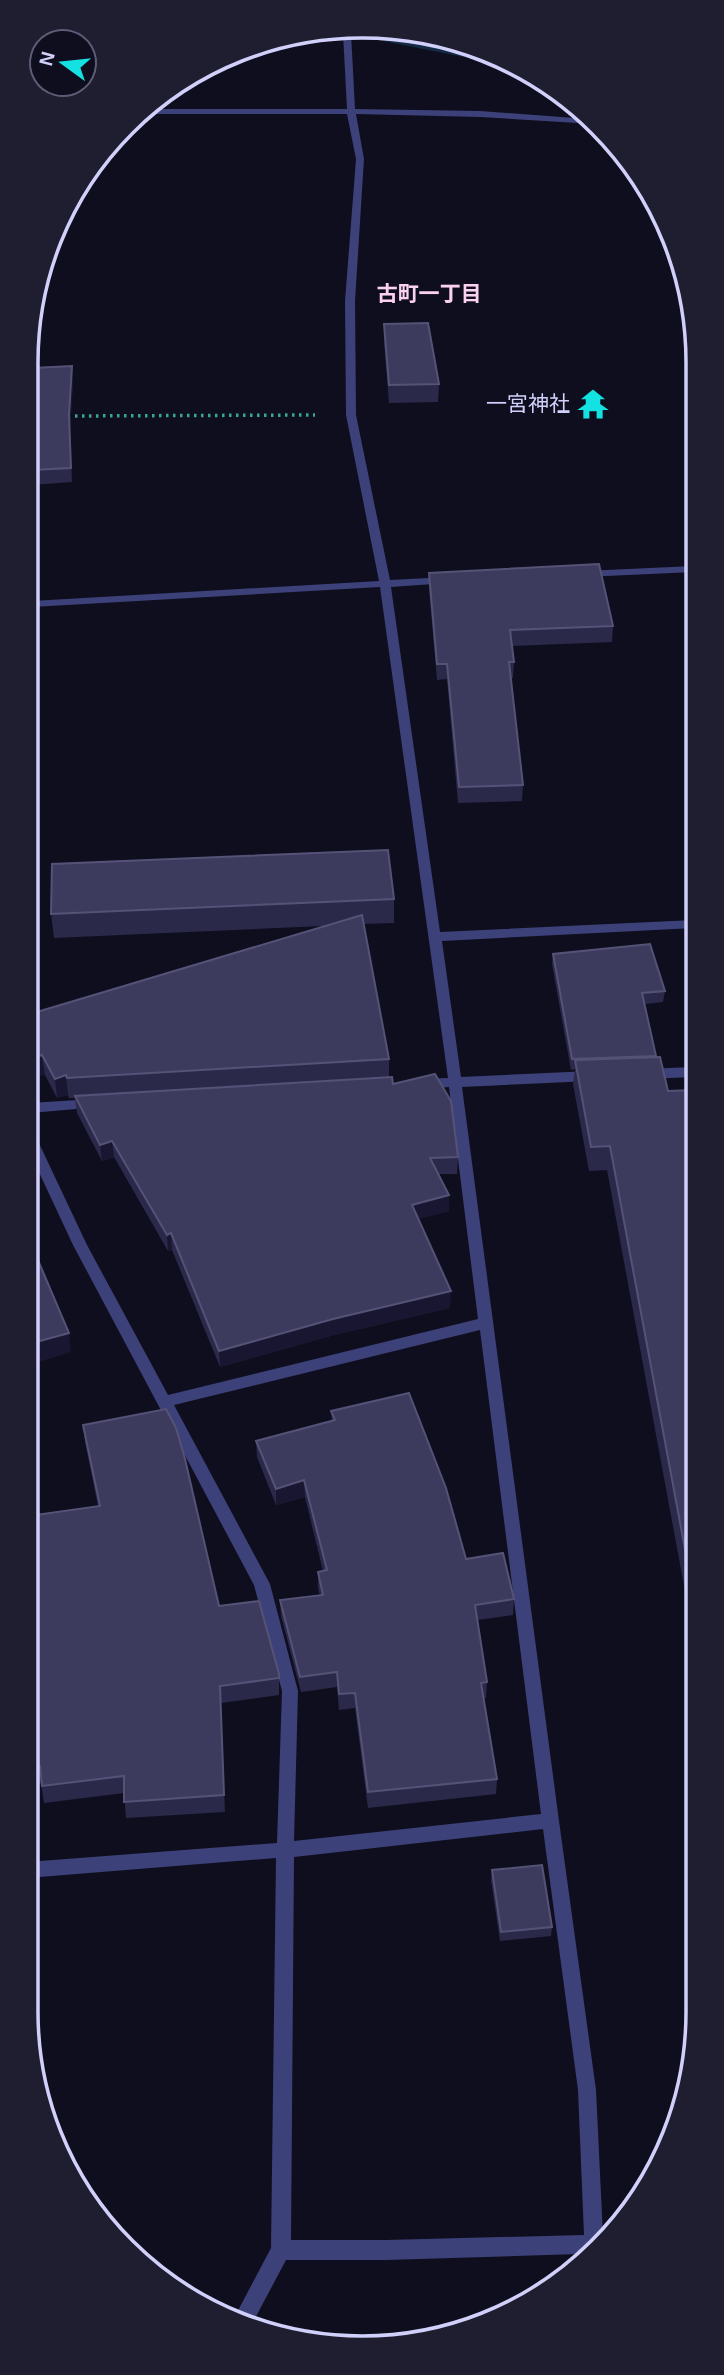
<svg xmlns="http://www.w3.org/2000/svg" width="724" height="2375" font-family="Helvetica,'Noto Sans JP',sans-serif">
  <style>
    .water { fill: #122a43 }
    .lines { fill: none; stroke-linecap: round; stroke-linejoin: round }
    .path { stroke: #38a694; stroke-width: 3.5; stroke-dasharray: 2.5 4.5; stroke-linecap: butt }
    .minor { fill: #3d4179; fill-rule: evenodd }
    .wall { fill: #2b294a }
    .shaded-wall { fill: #191631 }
    .building { fill: #3d3b5d; stroke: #545276; stroke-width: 2 }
    .labels { text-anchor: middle; stroke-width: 7; stroke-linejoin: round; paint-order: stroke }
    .far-neighbourhood-label { font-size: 21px; font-weight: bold; fill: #fbd1f0; stroke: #0f0e1e }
    .far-poi-label { font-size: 21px; fill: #d0d0fb; stroke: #0f0e1e; text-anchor: end }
    .rim { fill: none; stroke: #d0d0fb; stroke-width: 3.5 }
  </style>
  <rect width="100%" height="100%" fill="#0f0e1e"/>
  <path class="water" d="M343 33H428L524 69Z"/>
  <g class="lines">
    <path class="path" d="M68 416 315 415"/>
    <g class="minor">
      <path d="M343 33H351L355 109 480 111 588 119 594 124 480 117 356 114 364 159 355 301 356 415 390 580 448 577 454 580 448 583 391 587 440 932 694 920V928L442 941 461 1077 591 1071 598 1076 591 1081 462 1087 559 1821 596 2090 603 2236 606 2237 580 2265 576 2258 578 2254 386 2260H286L251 2326 233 2320 271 2248 276 1858 27 1878V1862L277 1843 282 1691 254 1585 73 1245 30 1153V1134L35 1136 37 1139 87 1245 168 1395 478 1319 449 1087 422 1089 415 1084 422 1079 448 1078 380 587 32 607V601L379 581 346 415 345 301 356 159 347 114H144L149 109H347ZM480 1330 541 1814 294 1841 298 1691 270 1584 174 1405ZM543 1829 578 2090 584 2235 386 2240H291L294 1857Z"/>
      <path d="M694 566V572L584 577 579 574 584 571Z"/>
      <path d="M693 1067V1077L646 1079 639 1074 646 1069Z"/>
      <path d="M94 1099 99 1101 101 1104 99 1107 30 1113V1103Z"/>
    </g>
  </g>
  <g class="wall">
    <path d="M384 324 439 384 438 402 389 403 384 341Z"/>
    <path d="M33 368 73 381 70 429 72 482 32 485Z"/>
    <path d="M691 505H695L694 537 689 520Z"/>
    <path d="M429 573 613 626 612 642 512 646 514 662 513 678H511L523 785 522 801 458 803 447 679 437 680 429 589Z"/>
    <path d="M394 899V923L363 924 389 1059V1077L393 1084 458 1157 457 1174H439L449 1195V1211L418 1219 450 1308 334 1335 220 1367 172 1250 168 1251 114 1157 102 1161 77 1113 75 1098H69L68 1095 57 1098 45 1075 30 1014 323 926 54 938 51 914Z"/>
    <path d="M553 954 665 991 663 1002 645 1004 655 1057 668 1091 693 1090 692 1629 607 1170 589 1171 573 1084 575 1069 571 1070 552 964Z"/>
    <path d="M331 1411 466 1559 514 1599 513 1615 477 1620 487 1682 486 1698H483L497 1779 496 1794 368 1808 355 1708 339 1710 337 1687 301 1692 281 1616 280 1600 320 1596 318 1588V1572L323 1571 305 1497 276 1505 257 1457 256 1441 332 1421Z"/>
    <path d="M83 1425 219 1606 279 1674V1695L221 1703 225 1812 126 1818 124 1793 44 1803 41 1783 27 1785 28 1516 98 1506 85 1442Z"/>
    <path d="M492 1870 552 1927 551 1936 500 1941 491 1880Z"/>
  </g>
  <g class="shaded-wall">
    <path d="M72 366 73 381 70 429 72 482 69 415Z"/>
    <path d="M42 1055 45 1075 30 1079V1059Z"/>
    <path d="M66 1075 68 1095 57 1098 55 1079Z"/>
    <path d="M112 1141 114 1157 102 1161 100 1145Z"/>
    <path d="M449 1195V1211L412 1221V1205Z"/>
    <path d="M171 1233 172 1250 168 1251 167 1235Z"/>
    <path d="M451 1291 450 1308 334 1335 220 1367 219 1351 333 1319Z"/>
    <path d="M69 1333 71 1352 29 1365V1344Z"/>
    <path d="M304 1480 305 1497 276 1505V1489Z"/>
    <path d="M220 1686 221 1703 225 1812 224 1795Z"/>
  </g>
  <g class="building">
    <path d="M428 323 439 384 389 385 384 324Z"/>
    <path d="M72 366 69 415 71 468 32 470 33 368Z"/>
    <path d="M691 505H695V517Z"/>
    <path d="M599 564 613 626 510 630 514 662H509L523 785 459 787 447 664H437L429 573Z"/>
    <path d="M388 850 394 899 51 914 52 864Z"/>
    <path d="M362 915 389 1059 67 1078 66 1075 55 1079 42 1055 30 1059V1014Z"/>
    <path d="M650 944 665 991 642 993 656 1056 572 1059 553 954Z"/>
    <path d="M660 1057 668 1091 693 1090 692 1587 610 1146 591 1147 575 1060Z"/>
    <path d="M435 1074 451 1101 458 1157 430 1158 449 1195 412 1205 451 1291 333 1319 219 1351 171 1233 167 1235 112 1141 100 1145 75 1096 392 1077 393 1084Z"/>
    <path d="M29 1239 69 1333 29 1344Z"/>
    <path d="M409 1393 446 1488 466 1559 503 1553 514 1599 475 1605 487 1682 481 1683 497 1779 368 1792 355 1693 339 1694 337 1672 300 1677 280 1600 323 1595 318 1572 327 1570 304 1480 276 1489 256 1441 335 1420 331 1411Z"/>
    <path d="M166 1409 176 1428 185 1459 219 1606 259 1601 279 1674V1678L220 1686 224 1795 124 1802V1776L42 1786 40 1766 27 1768 28 1516 100 1506 83 1425Z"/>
    <path d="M542 1865 552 1927 501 1932 492 1870Z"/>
  </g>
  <defs>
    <g id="temple-bare" transform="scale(2.415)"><path d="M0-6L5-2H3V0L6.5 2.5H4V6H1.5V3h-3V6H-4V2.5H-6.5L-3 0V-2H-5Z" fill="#14e2e2" stroke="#0f0e1e" stroke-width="2.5" paint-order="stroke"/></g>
  </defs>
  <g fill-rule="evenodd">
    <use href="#temple-bare" x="593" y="404"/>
  </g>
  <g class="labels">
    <g class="far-neighbourhood-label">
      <text x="429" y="301">古町一丁目</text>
    </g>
    <g class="far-poi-label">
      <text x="570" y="411">一宮神社</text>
    </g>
  </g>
  <path d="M0 0H724V2375H0ZM362 38H362A324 324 0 0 1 686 362V2012A324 324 0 0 1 362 2336H362A324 324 0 0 1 38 2012V362A324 324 0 0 1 362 38Z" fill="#1e1e30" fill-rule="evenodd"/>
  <path class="rim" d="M362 38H362A324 324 0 0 1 686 362V2012A324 324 0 0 1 362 2336H362A324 324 0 0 1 38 2012V362A324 324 0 0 1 362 38Z"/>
  <g transform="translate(63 63) rotate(285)"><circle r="33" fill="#0f0e1e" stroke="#5c5c76" stroke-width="2"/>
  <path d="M0-5L12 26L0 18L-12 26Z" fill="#14e2e2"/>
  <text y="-10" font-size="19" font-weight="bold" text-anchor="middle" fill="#d0d0fb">N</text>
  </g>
</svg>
